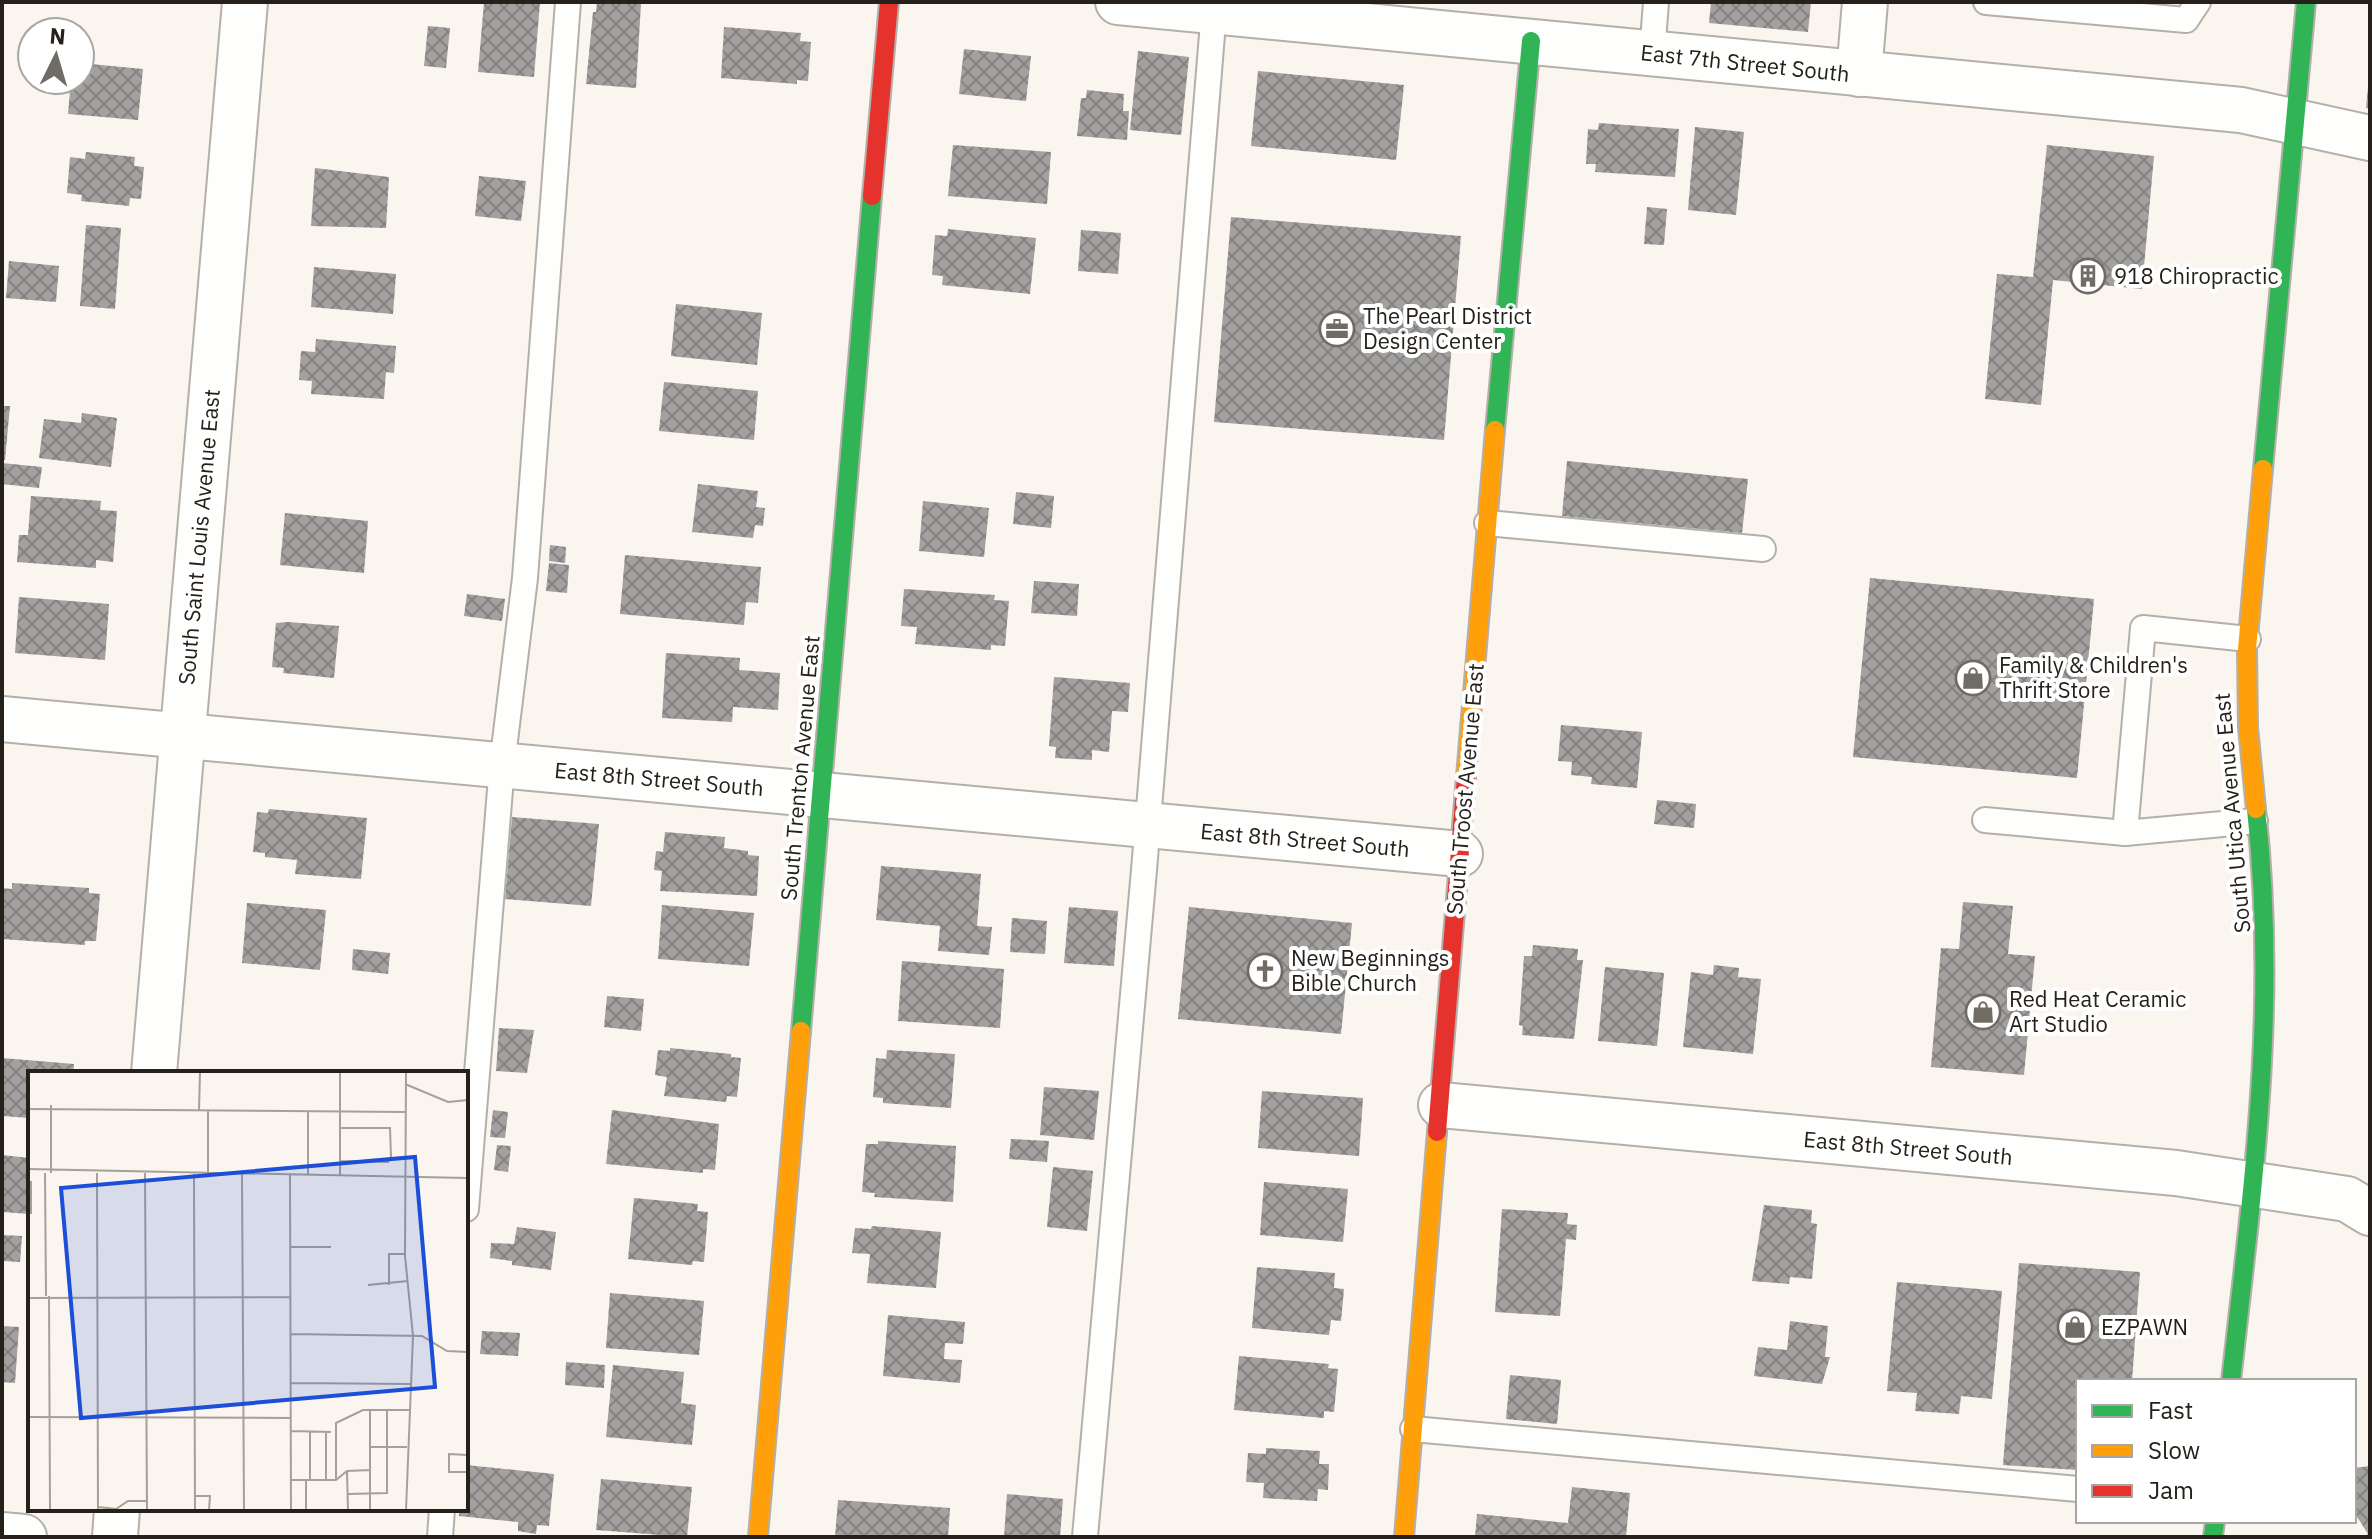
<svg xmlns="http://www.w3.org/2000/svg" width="2372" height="1539" font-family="'IBM Plex Sans',sans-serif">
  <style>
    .building { fill: url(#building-cross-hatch) }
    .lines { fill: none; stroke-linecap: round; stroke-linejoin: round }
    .lane-casing { stroke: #b4b0a9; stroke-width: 28 }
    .street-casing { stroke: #b4b0a9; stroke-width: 48 }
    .fast-casing { stroke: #b4b0a9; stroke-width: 22 }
    .slow-casing { stroke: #b4b0a9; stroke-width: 22 }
    .jam-casing { stroke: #b4b0a9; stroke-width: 22 }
    .lane { stroke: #fefefc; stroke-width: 24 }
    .street { stroke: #fefefc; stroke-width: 44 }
    .fast { stroke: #30b455; stroke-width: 18 }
    .slow { stroke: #ff9f0a; stroke-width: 18 }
    .jam { stroke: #e5322d; stroke-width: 18 }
    .labels { text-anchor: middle; stroke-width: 8; stroke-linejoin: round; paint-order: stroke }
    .street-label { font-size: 22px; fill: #252019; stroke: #fff }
    .poi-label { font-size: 22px; fill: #252019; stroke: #fff; text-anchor: start }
    .inset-road { fill: none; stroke: #a5a099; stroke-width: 2 }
    .view { fill: #1d4ed8; fill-opacity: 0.15; stroke: #1d4ed8; stroke-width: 4 }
    .inset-edge { fill: none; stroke: #252019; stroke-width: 4 }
  </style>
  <defs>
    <pattern id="building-cross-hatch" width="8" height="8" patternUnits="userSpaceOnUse" patternTransform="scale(2)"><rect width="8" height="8" fill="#a3a0a0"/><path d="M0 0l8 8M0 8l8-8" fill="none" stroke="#858282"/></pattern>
  </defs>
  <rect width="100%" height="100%" fill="#faf5ee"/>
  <g class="building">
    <path d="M484 2H540L534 77 478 72Z"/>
    <path d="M597 2 641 4 636 88 586 84 593 12H596Z"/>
    <path d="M1711 2H1811L1808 32 1709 23Z"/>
    <path d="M428 26 450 28 446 68 424 66Z"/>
    <path d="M724 27 801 33 800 41 811 42 808 81 797 80V84L721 78Z"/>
    <path d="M964 49 1031 56 1026 101 959 94Z"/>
    <path d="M1138 51 1189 57 1181 135 1130 130Z"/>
    <path d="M80 63 143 69 138 120 68 114 71 80H80Z"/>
    <path d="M1258 71 1404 85 1396 160 1251 146Z"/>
    <path d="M2368 87H2370V109L2366 108Z"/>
    <path d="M1087 90 1124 94 1123 111H1129L1127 140 1077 136 1081 98H1086Z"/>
    <path d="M1599 123 1679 129 1675 177 1595 172 1596 164H1586L1588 129 1598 130Z"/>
    <path d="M1695 127 1744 132 1736 215 1688 210Z"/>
    <path d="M953 145 1051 152 1047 204 948 196Z"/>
    <path d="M2047 145 2154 156 2142 289 2053 280 2041 405 1985 399 1997 274 2033 277Z"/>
    <path d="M86 152 135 157 134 166 144 167 141 199 130 198 129 206 81 201 82 195 67 193 70 157 85 159Z"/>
    <path d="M315 168 389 177 386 228 311 226Z"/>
    <path d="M479 176 526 181 521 221 475 216Z"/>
    <path d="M1647 207 1667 209 1664 245 1644 244Z"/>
    <path d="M1231 217 1461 236 1444 440 1214 422Z"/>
    <path d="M86 225 121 228 115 309 80 306Z"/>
    <path d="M948 229 1036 238 1030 294 942 285 943 276 932 275 935 235 947 236Z"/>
    <path d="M1081 230 1121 233 1118 274 1078 271Z"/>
    <path d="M9 261 59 266 56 302 6 298Z"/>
    <path d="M314 267 396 274 393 314 311 307Z"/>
    <path d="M676 304 762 313 757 365 671 356Z"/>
    <path d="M316 339 396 346 394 373 386 372 384 399 311 394 312 381 299 380 301 351 315 352Z"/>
    <path d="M664 382 758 391 754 440 659 431Z"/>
    <path d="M2 406H10L5 460H2Z"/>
    <path d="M82 413 117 418 111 467 39 458 44 419 81 423Z"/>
    <path d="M1567 461 1748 479 1742 533 1562 516Z"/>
    <path d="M2 463 42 467 39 488 2 484Z"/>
    <path d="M698 484 758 491 756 507 765 508 763 526 755 525 753 538 692 532Z"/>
    <path d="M1016 492 1054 496 1051 528 1013 524Z"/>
    <path d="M31 496 101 501 100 510 117 511 113 562 96 560V568L17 562 19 535H28Z"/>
    <path d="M923 501 989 508 984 557 919 551Z"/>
    <path d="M285 513 368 521 364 573 280 565Z"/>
    <path d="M550 545 566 547 565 563 549 561Z"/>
    <path d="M625 555 761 567 758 603 746 602 744 625 620 614Z"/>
    <path d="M549 563 569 565 567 593 546 591Z"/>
    <path d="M1870 578 2094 599 2077 778 1853 757Z"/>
    <path d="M1034 581 1079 584 1077 616 1031 613Z"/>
    <path d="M904 589 995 595 994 600 1009 601 1005 646 991 645V650L915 644 917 627 901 626Z"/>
    <path d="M467 594 505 599 502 621 464 616Z"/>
    <path d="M19 597 109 604 105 660 15 653Z"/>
    <path d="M288 622 339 626 334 678 283 673 284 668 272 667 276 623Z"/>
    <path d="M666 653 740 658 739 670 780 673 778 710 733 707 732 722 662 718Z"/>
    <path d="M1054 677 1130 683 1128 712 1112 711 1109 752 1092 750V760L1055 758 1056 747 1049 746Z"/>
    <path d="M1561 725 1642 732 1637 788 1591 784 1592 777 1571 775 1572 762 1558 761Z"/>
    <path d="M1657 800 1696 804 1694 828 1654 824Z"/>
    <path d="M269 809 367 818 361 879 295 874 297 860 265 857V853L253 852 257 812 268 813Z"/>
    <path d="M512 817 599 824 591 906 505 899Z"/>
    <path d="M665 832 725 837 724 848 748 851V855L759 856 757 896 660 891 662 871 654 870 656 851 663 852Z"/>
    <path d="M881 866 981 874 977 926 992 927 989 955 938 951 940 926 876 920Z"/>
    <path d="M12 883 89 888V893L100 894 96 941H85V945L2 939V888L12 889Z"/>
    <path d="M1963 902 2013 906 2008 954 2035 956 2024 1075 1931 1067 1941 948 1959 949Z"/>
    <path d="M247 903 326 910 320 970 242 963Z"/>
    <path d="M662 905 754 913 749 966 658 959Z"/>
    <path d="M1069 907 1118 911 1114 966 1064 963Z"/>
    <path d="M1189 907 1352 923 1341 1034 1178 1019Z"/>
    <path d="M1012 918 1047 921 1045 954 1010 952Z"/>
    <path d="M1533 945 1578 949 1577 960H1583L1574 1039 1522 1035 1523 1026 1519 1025 1524 956H1532Z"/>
    <path d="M353 949 390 953 388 974 352 970Z"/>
    <path d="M902 961 1004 969 1000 1028 898 1021Z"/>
    <path d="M1714 965 1739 968 1738 977 1761 979 1753 1054 1683 1047 1691 972 1713 975Z"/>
    <path d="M1605 967 1664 973 1657 1046 1598 1041Z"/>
    <path d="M607 996 644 999 641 1031 604 1027Z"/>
    <path d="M499 1028 534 1030 527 1073 496 1071Z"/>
    <path d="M670 1048 731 1054V1057L741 1058 737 1097 727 1096 726 1102 664 1096 667 1077 655 1075 658 1050 670 1051Z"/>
    <path d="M887 1050 955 1054 951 1108 883 1103V1098L873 1097 876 1058 886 1059Z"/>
    <path d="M2 1058 74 1064 73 1073H30V1118L2 1116Z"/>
    <path d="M1044 1087 1099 1091 1094 1140 1040 1135Z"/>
    <path d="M1262 1091 1363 1098 1359 1156 1258 1148Z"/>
    <path d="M493 1110 508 1112 505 1138 490 1137Z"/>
    <path d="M612 1110 719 1124 715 1170 703 1169V1173L606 1164Z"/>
    <path d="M1011 1139 1049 1141 1047 1162 1009 1159Z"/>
    <path d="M878 1141 956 1146 953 1202 874 1197 875 1193 862 1192 866 1144H878Z"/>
    <path d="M497 1145 511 1146 508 1172 494 1170Z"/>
    <path d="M2 1155 30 1158V1214L2 1212Z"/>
    <path d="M1053 1167 1093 1171 1087 1231 1047 1227Z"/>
    <path d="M1264 1182 1348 1189 1343 1242 1260 1235Z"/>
    <path d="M634 1198 698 1204 697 1211 708 1212 704 1262 693 1261 692 1265 628 1259Z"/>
    <path d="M1764 1205 1812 1210 1811 1223 1817 1224 1812 1279 1790 1277 1789 1284 1752 1281Z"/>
    <path d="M1502 1209 1568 1213 1567 1224 1577 1225 1576 1240 1566 1239 1560 1316 1495 1312Z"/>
    <path d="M872 1226 941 1232 936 1288 867 1283 870 1254 852 1253 855 1228 871 1229Z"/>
    <path d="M517 1227 556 1232 551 1270 512 1265V1261L490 1258 491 1243 514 1244Z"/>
    <path d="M2 1235 22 1236 20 1262 2 1261Z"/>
    <path d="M2019 1263 2140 1272 2132 1381H2078V1470L2003 1465Z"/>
    <path d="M1257 1267 1335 1273 1334 1288 1344 1289 1341 1321 1331 1320 1329 1335 1252 1328Z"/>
    <path d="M1897 1282 2002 1291 1992 1399 1961 1396 1959 1414 1915 1411 1917 1393 1887 1391Z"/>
    <path d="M610 1293 704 1301 699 1355 606 1348Z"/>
    <path d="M888 1315 965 1322 963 1344 945 1343 944 1359 962 1360 960 1383 883 1376Z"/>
    <path d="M1790 1321 1828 1326 1825 1357H1830L1822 1384 1754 1376 1758 1347 1787 1350Z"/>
    <path d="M2 1326 19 1327 15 1383 2 1382Z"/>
    <path d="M482 1331 520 1333 518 1356 480 1354Z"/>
    <path d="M1239 1356 1329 1364 1328 1368 1338 1369 1334 1412 1324 1411V1418L1234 1410Z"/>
    <path d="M566 1362 605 1365 604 1388 565 1385Z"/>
    <path d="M613 1365 684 1372 681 1403 696 1405 692 1445 606 1437Z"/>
    <path d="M1510 1375 1561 1380 1557 1424 1506 1419Z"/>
    <path d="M1266 1448 1320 1451 1319 1464H1329L1328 1490 1318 1489 1317 1501 1263 1498 1264 1483 1246 1482 1248 1453 1266 1454Z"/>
    <path d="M466 1465 554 1474 549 1526 537 1525 536 1534 518 1531V1522L459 1516V1509H466Z"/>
    <path d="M2370 1466V1537H2364L2368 1534 2354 1512V1468Z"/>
    <path d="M601 1479 692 1487 687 1537 596 1530Z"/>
    <path d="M1572 1487 1630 1493 1626 1537H1475L1477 1514 1568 1523Z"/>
    <path d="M1007 1494 1063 1499 1060 1537H1004Z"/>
    <path d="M838 1500 950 1508 948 1537H835Z"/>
  </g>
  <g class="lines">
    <g class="lane-casing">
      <g id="lane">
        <path d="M1986 2 2186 20 2198 2"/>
        <path d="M1652 54 1656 2"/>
        <path d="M1487 523 1763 549"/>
        <path d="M1985 820 2125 833 2255 821"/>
        <path d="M2125 833 2143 628 2248 639"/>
        <path d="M466 1209 502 765 525 578 568 2"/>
        <path d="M1413 1429 2078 1489"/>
        <path d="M440 1537 442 1509"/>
        <path d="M1085 1537 1144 870 1214 10"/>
      </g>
    </g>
    <g class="street-casing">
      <g id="street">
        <path d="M1118 2 2241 110 2370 138"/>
        <path d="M1859 74 1865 2"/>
        <path d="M2 719 1460 854"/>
        <path d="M154 1073 245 2"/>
        <path d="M1441 1105 2176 1173 2347 1199 2370 1213"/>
        <path d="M2 1535 24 1537"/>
        <path d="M115 1537 117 1509"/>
      </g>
    </g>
    <g class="fast-casing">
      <g id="fast">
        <path d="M1495 430 1531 41"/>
        <path d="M2263 469 2306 2"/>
        <path d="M801 1031 872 196"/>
        <path d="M2231 1381C2253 1185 2278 1007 2256 809"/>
        <path d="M2213 1537 2215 1521"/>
      </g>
    </g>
    <g class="slow-casing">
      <g id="slow">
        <path d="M1466 777 1495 430"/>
        <path d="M2256 809 2248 727 2247 649 2263 469"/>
        <path d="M758 1537 801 1031"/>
        <path d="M1404 1537 1437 1132"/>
      </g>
    </g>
    <g class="jam-casing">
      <g id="jam">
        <path d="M872 196 889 2"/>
        <path d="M1437 1132 1466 777"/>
      </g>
    </g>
    <use href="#lane" class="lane"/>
    <use href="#street" class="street"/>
    <use href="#fast" class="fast"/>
    <use href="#slow" class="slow"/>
    <use href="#jam" class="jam"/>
  </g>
  <defs>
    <g id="building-ring" transform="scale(1.8)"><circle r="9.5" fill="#fff" stroke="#706b64" stroke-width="1.5"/><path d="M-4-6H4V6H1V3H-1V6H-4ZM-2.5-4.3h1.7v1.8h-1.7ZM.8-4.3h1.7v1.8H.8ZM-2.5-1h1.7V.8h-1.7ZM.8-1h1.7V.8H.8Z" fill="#706b64"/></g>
    <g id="office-ring" transform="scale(1.8)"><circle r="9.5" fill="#fff" stroke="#706b64" stroke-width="1.5"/><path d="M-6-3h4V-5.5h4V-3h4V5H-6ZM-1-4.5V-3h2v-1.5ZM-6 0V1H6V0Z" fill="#706b64"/></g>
    <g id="shop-ring" transform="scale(1.8)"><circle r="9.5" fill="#fff" stroke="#706b64" stroke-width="1.5"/><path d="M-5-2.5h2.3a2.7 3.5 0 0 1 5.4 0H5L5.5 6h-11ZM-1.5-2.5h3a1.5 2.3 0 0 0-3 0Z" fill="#706b64"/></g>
    <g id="church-ring" transform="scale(1.8)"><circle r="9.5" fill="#fff" stroke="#706b64" stroke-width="1.5"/><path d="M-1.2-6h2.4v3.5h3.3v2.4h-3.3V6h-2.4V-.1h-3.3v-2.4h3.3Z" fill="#706b64"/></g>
  </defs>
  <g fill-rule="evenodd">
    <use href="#building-ring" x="2088" y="276"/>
    <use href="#office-ring" x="1337" y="329"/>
    <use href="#shop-ring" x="1973" y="678"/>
    <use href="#church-ring" x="1265" y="971"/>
    <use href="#shop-ring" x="1983" y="1012"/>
    <use href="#shop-ring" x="2075" y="1327"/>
  </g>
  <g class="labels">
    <g class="street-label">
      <text transform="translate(1745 63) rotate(6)" y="8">East 7th Street South</text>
      <text transform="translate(199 537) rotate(-85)" y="8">South Saint Louis Avenue East</text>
      <text transform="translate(800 768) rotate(-85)" y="8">South Trenton Avenue East</text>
      <text transform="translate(659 779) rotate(5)" y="8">East 8th Street South</text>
      <text transform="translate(1465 789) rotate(-85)" y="8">South Troost Avenue East</text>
      <text transform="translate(2232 813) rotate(-95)" y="8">South Utica Avenue East</text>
      <text transform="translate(1305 840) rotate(5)" y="8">East 8th Street South</text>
      <text transform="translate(1908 1148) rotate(5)" y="8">East 8th Street South</text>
    </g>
    <g class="poi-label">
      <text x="2114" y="284">918 Chiropractic</text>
      <text x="1363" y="324">The Pearl District<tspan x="1363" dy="25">Design Center</tspan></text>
      <text x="1999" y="673">Family &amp; Children's<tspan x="1999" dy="25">Thrift Store</tspan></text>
      <text x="1291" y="966">New Beginnings<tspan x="1291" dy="25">Bible Church</tspan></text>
      <text x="2009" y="1007">Red Heat Ceramic<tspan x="2009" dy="25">Art Studio</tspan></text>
      <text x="2101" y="1335">EZPAWN</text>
    </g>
  </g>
  <g transform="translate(28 1071)">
    <rect width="440" height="440" fill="#faf5ee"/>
    <path class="inset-road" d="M378 1 377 185 385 265 378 439M377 13 420 31 440 29M0 38 377 41M171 40 172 1M180 40V103M280 41V103M311 57H362L363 86 360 91 312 90M0 98 440 107M17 102 18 225M23 102V34M69 102 70 439M117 102 119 439M166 103 167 439M214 103 216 439M262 103 263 439M312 104V1M3 110V143M262 176H303M340 214 380 210M361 214V183H377M21 225 22 439M0 227 262 226M262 263 394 265 419 280 440 281M263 312 384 313M0 346 263 347M263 360 303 361M342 376H379M440 384 421 383V401H440M319 400 320 439M263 409H308L319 400 342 399M282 409V360M298 409V360M308 409V352L335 339H382M320 423 359 422V339M167 425H182L181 439M70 436 88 438 100 430H119M278 439V409M342 439V339"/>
    <path class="view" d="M387 86 407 316 53 347 33 117Z"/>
    <rect width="440" height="440" class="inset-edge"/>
  </g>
  <rect width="2372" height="1539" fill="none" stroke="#252019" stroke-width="8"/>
  <rect x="2076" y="1379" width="280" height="144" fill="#ffffff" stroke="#a8a6a3" stroke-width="2"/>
  <rect x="2092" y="1405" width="40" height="12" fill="#30b455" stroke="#a8a6a3" stroke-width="2"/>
  <text x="2148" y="1419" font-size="24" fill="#252019">Fast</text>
  <rect x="2092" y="1445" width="40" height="12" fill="#ff9f0a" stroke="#a8a6a3" stroke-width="2"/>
  <text x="2148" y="1459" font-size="24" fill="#252019">Slow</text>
  <rect x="2092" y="1485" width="40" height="12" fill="#e5322d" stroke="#a8a6a3" stroke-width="2"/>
  <text x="2148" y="1499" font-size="24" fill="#252019">Jam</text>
  <g transform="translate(56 56) rotate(5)"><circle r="38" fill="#ffffff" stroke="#a8a6a3" stroke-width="2"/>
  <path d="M0-6L14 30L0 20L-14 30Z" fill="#706b64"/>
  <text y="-12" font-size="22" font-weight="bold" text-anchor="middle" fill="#252019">N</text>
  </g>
</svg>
